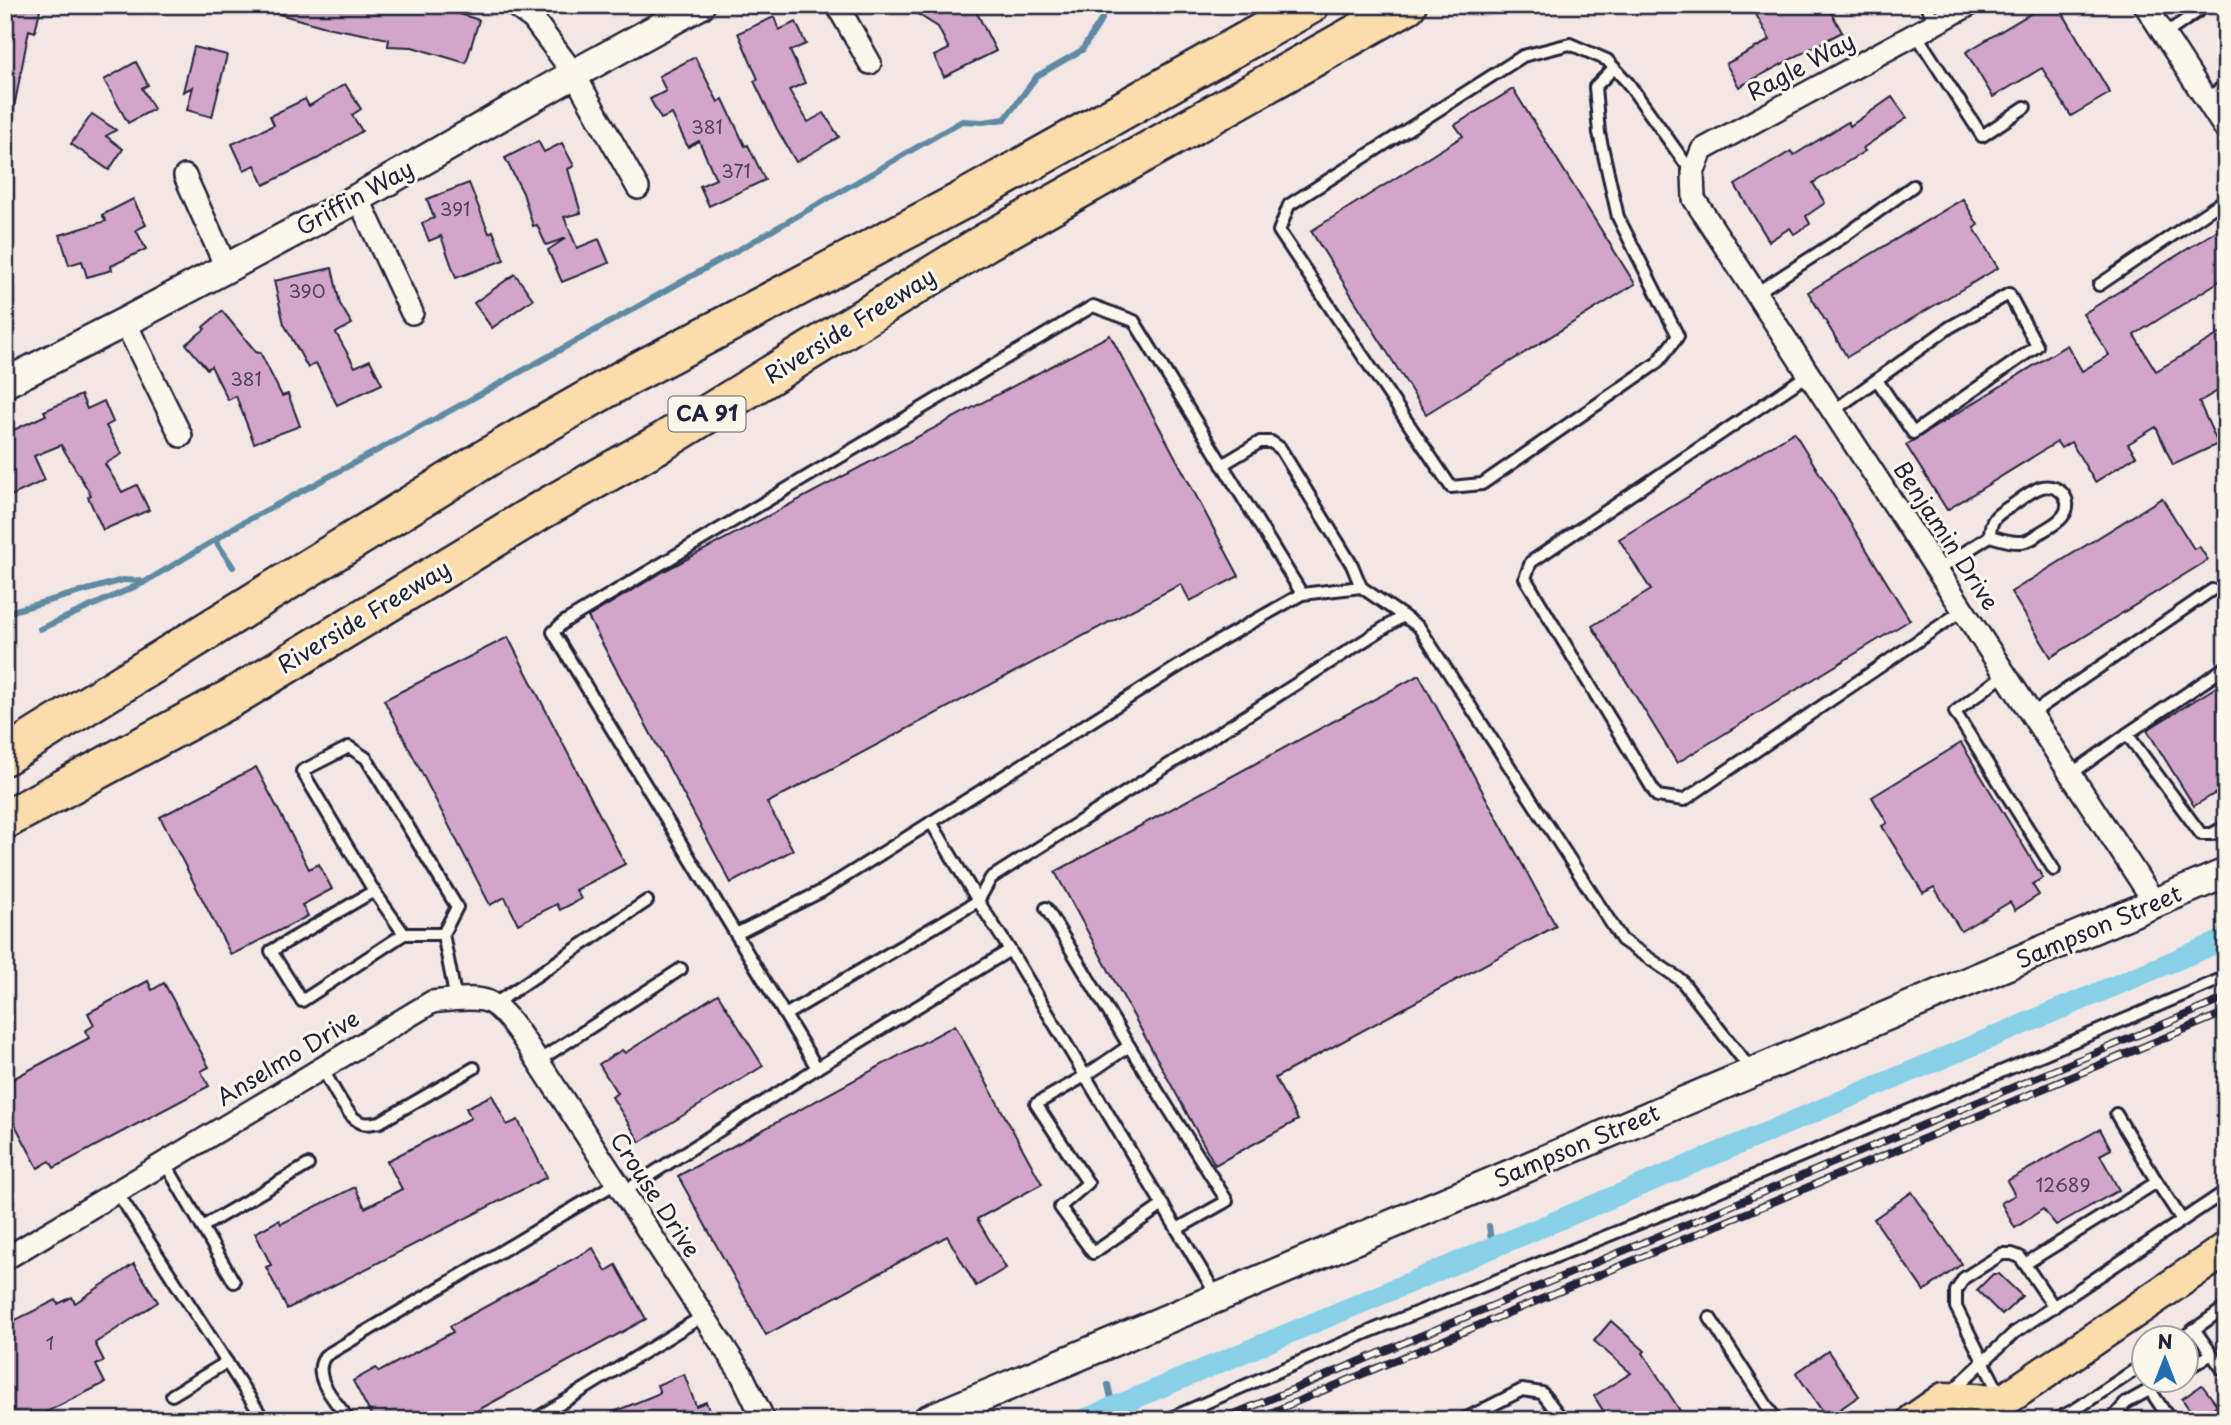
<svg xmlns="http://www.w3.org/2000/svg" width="2231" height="1425" font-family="'Playpen Sans',sans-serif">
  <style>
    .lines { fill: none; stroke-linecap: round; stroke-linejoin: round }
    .stream { stroke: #5f8aa3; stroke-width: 6 }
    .canal { stroke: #87d0e8; stroke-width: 21 }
    .building { fill: #d2a6c9; stroke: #22223b; stroke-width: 2 }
    .lane-casing { stroke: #22223b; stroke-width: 16 }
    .street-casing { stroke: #22223b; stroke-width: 26 }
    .secondary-casing { stroke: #22223b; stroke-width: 33 }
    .primary-casing { stroke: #22223b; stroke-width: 37 }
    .highway-casing { stroke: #22223b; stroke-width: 42 }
    .lane { stroke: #fbf7ec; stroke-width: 10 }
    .street { stroke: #fbf7ec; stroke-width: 21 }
    .secondary { stroke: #fbf7ec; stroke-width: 28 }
    .primary { stroke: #fbddab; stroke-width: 32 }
    .highway { stroke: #fbddab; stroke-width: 37 }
    .rail-casing { stroke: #22223b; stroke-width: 8 }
    .rail { stroke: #fbf7ec; stroke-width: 5; stroke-dasharray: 16; stroke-linecap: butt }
    .labels { text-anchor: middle; stroke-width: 6; stroke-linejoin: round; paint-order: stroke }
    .number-label { font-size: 19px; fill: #4e435e }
    .shield { fill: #fbf7ec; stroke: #636270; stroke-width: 2 }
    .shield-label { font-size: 21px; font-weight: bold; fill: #22223b }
    .street-label { font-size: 23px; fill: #22223b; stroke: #fbf7ec }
  </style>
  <rect width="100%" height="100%" fill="#f3e7e5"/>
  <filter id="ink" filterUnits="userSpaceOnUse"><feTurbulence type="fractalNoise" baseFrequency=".0143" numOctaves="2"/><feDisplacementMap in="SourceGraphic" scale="14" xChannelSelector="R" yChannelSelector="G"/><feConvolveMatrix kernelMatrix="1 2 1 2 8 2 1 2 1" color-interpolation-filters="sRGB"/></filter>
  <g filter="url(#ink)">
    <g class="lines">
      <g class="stream">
        <path d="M233 567 215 540 233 528C479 397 722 261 962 121L983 122 1005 119 1037 76 1082 50 1102 19"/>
        <path d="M5 613 123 580 140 581 143 583 215 540"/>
        <path d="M40 629 143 583"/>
        <path d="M1489 1226 1492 1248"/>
        <path d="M1108 1385 1113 1407"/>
      </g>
      <path class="canal" d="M1083 1420 2226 939"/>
    </g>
    <g class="building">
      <path d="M5 5H41L35 32 29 30 13 113 5 112Z"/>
      <path d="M264 5H431L479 20 466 63 412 47 388 46 389 39 326 27 264 10Z"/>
      <path d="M903 5H973L996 51 944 77 934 56 949 49 938 27Z"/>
      <path d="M1751 5H1827L1842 32 1739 87 1726 64 1770 40Z"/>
      <path d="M2045 5H2058L2110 93 2071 116 2042 68 1993 97 1966 52Z"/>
      <path d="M774 17 779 30 796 22 806 44 790 51 805 83 789 90 808 122 824 113 839 137 796 162 777 129 754 81 758 79 738 33Z"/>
      <path d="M194 47 227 55 212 117 187 110 193 87 183 92Z"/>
      <path d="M695 57 718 102 723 99 745 146 748 145 765 180 709 206 700 186 716 179 699 141 688 147 672 114 661 119 650 99 666 91 659 76Z"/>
      <path d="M136 62 148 85 142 88 154 109 128 123 104 80Z"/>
      <path d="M345 84 361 109 352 115 362 131 317 159 264 185 255 165 244 170 232 144 274 125 270 116 305 99 309 106Z"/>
      <path d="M1513 89 1635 284 1426 414 1311 231 1463 136 1455 125Z"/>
      <path d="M1892 97 1907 118 1863 148 1865 151 1813 183 1825 203 1806 216 1810 224 1794 234 1790 228 1769 241 1735 185 1791 151 1794 155 1848 122 1850 126Z"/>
      <path d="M92 114 116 130 106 136 123 149 109 170 71 144Z"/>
      <path d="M538 141 544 152 562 143 574 166 568 169 581 213 564 217 577 248 599 239 609 263 562 282 548 250 566 238 546 245 537 225 533 226 523 193 505 158Z"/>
      <path d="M469 183 489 233 493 231 504 260 456 278 441 236 429 241 422 223 434 218 427 199Z"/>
      <path d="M133 199 146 225 136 230 146 249 111 266 112 270 87 277 82 261 69 265 60 235 106 221 102 215Z"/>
      <path d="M1963 199 1978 225 1974 228 1998 268 1847 357 1808 292Z"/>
      <path d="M2226 225V277L2134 335 2156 371 2226 330V386L2199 402 2218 444 2173 465 2156 427 2128 444 2136 456 2095 482 2071 442 2061 448 2057 442 1947 510 1906 445 2067 345 2082 371 2109 355 2083 314Z"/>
      <path d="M332 268 340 304 352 324 336 333 355 367 370 360 382 384 337 405 316 363 308 368 284 324 274 281Z"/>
      <path d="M515 274 533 299 492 328 474 303Z"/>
      <path d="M222 311 257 353 260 352 282 396 288 394 300 426 254 443 236 396 228 400 211 366 207 369 186 344 205 329 203 327Z"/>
      <path d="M1110 335 1239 576 1190 601 1181 584 767 803 793 850 731 883 588 617 666 570Z"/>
      <path d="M81 395 87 409 104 401 113 422 106 426 122 454 105 464 122 492 137 485 149 510 103 530 88 497 91 495 61 445 34 456 45 480 11 496 5 483V434L46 415 44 411Z"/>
      <path d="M1794 432 1910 620 1677 763 1592 626 1651 590 1619 539Z"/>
      <path d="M2162 498 2194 549 2199 546 2208 560 2051 657 2011 592Z"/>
      <path d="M508 637 625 864 576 890 581 899 560 910 557 904 518 924 505 897 490 905 384 700Z"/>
      <path d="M1419 675 1556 926 1275 1078 1298 1120 1215 1165 1055 872Z"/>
      <path d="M2226 681V787L2194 806 2147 730Z"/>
      <path d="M1961 743 2043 878 2032 884 2039 895 2015 910 2010 902 1961 931 1934 887 1923 893 1882 826 1887 823 1872 797Z"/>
      <path d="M256 767 309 869 319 864 332 889 302 905 308 916 231 955 160 817Z"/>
      <path d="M148 981 152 990 164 983 209 1067 201 1071 209 1086 54 1168 50 1161 38 1168 5 1106V1098L11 1095 5 1083 89 1038 85 1031 94 1025 88 1013Z"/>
      <path d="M718 994 763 1066 640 1142 612 1097 617 1093 599 1064 622 1050 625 1053Z"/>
      <path d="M955 1025 1042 1184 977 1219 1006 1268 976 1286 947 1236 766 1335 678 1176Z"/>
      <path d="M492 1095 507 1125 518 1120 547 1177 287 1309 266 1267 271 1265 255 1233 279 1220 281 1224 355 1187 365 1208 402 1189 387 1161 471 1118 466 1108Z"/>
      <path d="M2100 1129 2111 1149 2100 1155 2119 1190 2056 1225 2043 1209 2015 1228 2001 1203 2015 1195 2007 1181Z"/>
      <path d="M1912 1192 1962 1264 1924 1291 1874 1219Z"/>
      <path d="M593 1248 606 1271 616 1265 646 1319 460 1420H374L353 1381 376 1368 379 1372 453 1332 450 1326Z"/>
      <path d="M134 1264 158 1302 95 1343 104 1361 96 1365 105 1383 30 1420H5V1325L56 1300 58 1304 72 1297 75 1303Z"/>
      <path d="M1993 1274H1999L2022 1296 2002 1315 1977 1290Z"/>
      <path d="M1611 1321 1645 1351 1643 1353 1686 1420H1609L1594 1396 1631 1373 1594 1341Z"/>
      <path d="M1828 1351 1859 1396 1827 1418 1796 1373Z"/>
      <path d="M684 1374 696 1406 706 1402 713 1420H594L660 1393 657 1385Z"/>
      <path d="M2202 1385 2217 1405 2197 1420 2182 1399Z"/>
    </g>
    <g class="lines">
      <g class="lane-casing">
        <g id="lane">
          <path d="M1926 5 1936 23"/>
          <path d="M1916 34 1982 136 2025 107"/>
          <path d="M2164 35 2207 5"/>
          <path d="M1614 68 1595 87 1599 133 1618 217 1678 336 1657 363 1482 484 1451 487 1279 231 1289 205 1523 56 1570 44 1607 60 1628 83 1693 174"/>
          <path d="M2206 99 2226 85"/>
          <path d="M2099 285 2226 199"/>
          <path d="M1756 293 1843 237 1913 186"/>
          <path d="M1809 374 1531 562 1525 578 1657 796 1684 800 1963 610"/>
          <path d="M1833 411 1950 327 2009 294 2037 346 1913 433 1877 380"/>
          <path d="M1222 465 1260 442H1271L1280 448 1352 565 1361 587"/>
          <path d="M1937 570 1990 536C2000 539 2011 543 2022 542 2030 541 2035 537 2041 532 2048 528 2058 523 2063 516 2075 501 2059 483 2042 487 2032 490 2022 498 2014 504 1999 514 1990 516 1990 536"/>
          <path d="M2005 674 1955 712 2054 870"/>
          <path d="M2031 714 2212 590"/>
          <path d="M2127 734 2226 667"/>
          <path d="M2071 774 2127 734 2201 834H2212L2226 826"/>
          <path d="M374 891 404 934"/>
          <path d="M1046 908 1129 1046"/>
          <path d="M443 934 457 907 366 758 349 747 302 771 374 891 271 951 302 1001 404 934H443L456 1000"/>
          <path d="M736 934 822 891 1217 642 1302 594"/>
          <path d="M1010 950 1217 1296"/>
          <path d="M493 1005 647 901"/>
          <path d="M785 1015 978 901 931 822"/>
          <path d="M538 1061 681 969"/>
          <path d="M322 1068C330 1081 345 1114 358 1121 365 1126 373 1123 380 1122L474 1068"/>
          <path d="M817 1068 1010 950 978 901 991 878 1403 616"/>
          <path d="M2116 1114 2157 1182"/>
          <path d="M165 1163 234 1282"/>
          <path d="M117 1192 264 1420"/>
          <path d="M622 1193 817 1068 553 632 564 622 1093 306 1134 321 1302 594 1361 587 1419 627 1622 940 1681 980 1752 1071"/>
          <path d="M1163 1205 1093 1253 1060 1207 1088 1183 1036 1104 1085 1076 1129 1046 1227 1201 1177 1229"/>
          <path d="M202 1227 308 1165"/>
          <path d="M2025 1264 2157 1182 2182 1220"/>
          <path d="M1710 1318 1776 1420"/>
          <path d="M2194 1329 2226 1374"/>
          <path d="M2182 1338 2226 1307"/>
          <path d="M2186 1369 2212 1354"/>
          <path d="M2150 1390 2170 1420"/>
          <path d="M1952 1391 2014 1333 2226 1191"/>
          <path d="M172 1395 227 1362"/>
          <path d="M2001 1397 1956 1307V1291L1964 1278 2002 1254H2012L2020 1257 2054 1307"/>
          <path d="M349 1420C337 1402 310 1378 325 1356L616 1183"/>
          <path d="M534 1420 703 1316"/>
          <path d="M1166 1420 1371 1331 1699 1199 2226 977"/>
          <path d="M1463 1420 1522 1390 1542 1393 1563 1420"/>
          <path d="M2055 1420 2076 1409 2144 1364"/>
          <path d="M2111 1420 2126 1403 2167 1380"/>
        </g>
      </g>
      <g class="street-casing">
        <g id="street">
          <path d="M514 5 533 19 574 74 638 188"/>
          <path d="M837 5 870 63"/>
          <path d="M1969 5 1702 150 1693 173 1694 199 2155 903"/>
          <path d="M2145 5 2226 130"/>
          <path d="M185 176 226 267"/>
          <path d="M358 198 412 313"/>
          <path d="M125 322 181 436"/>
          <path d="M5 1259 432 1002C449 1000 466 997 483 1000 504 1004 526 1044 538 1061L742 1375 764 1420"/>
        </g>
      </g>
      <g class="secondary-casing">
        <g id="secondary">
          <path d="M5 383 125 322 358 198 574 74 700 5"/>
          <path d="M927 1420 2226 873"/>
        </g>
      </g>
      <g class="primary-casing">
        <path id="primary" d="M1914 1420 1944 1399 2003 1401 2226 1249"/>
      </g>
      <g class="highway-casing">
        <g id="highway">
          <path d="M5 756 501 449 625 378 963 200 1310 5"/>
          <path d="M5 820 233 697 538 512 662 442 986 242 1407 5"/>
        </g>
      </g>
      <use href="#lane" class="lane"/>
      <use href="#street" class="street"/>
      <use href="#secondary" class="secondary"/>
      <use href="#primary" class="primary"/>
      <use href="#highway" class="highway"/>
      <g class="rail-casing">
        <g id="rail">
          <path d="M1220 1420 2226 998"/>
          <path d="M1253 1420 2226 1012"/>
        </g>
      </g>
      <use href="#rail" class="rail"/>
    </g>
  </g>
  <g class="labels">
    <g class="number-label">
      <text x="707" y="134">381</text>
      <text x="736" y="178">371</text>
      <text x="455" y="216">391</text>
      <text x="307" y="298">390</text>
      <text x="246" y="386">381</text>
      <text x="2063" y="1192">12689</text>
      <text x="50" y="1350">1</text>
    </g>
    <rect class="shield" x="668.5" y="396.5" width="77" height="35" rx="5"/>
    <g class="shield-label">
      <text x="707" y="421">CA 91</text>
    </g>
    <g class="street-label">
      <text transform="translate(1801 67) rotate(-28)" y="8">Ragle Way</text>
      <text transform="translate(355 198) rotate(-29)" y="8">Griffin Way</text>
      <text transform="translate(850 326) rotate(-32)" y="8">Riverside Freeway</text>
      <text transform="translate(1946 536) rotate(57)" y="8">Benjamin Drive</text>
      <text transform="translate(364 617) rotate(-31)" y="8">Riverside Freeway</text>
      <text transform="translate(2099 927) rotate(-23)" y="8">Sampson Street</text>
      <text transform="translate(288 1058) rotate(-31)" y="8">Anselmo Drive</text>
      <text transform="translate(1577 1146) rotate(-23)" y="8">Sampson Street</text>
      <text transform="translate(655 1195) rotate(57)" y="8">Crouse Drive</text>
    </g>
  </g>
  <rect width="2231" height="1425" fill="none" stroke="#fbf7ec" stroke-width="28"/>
  <rect x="14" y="14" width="2203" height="1397" fill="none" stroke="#22223b" stroke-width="2.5" filter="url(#ink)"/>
  <g transform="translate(2165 1359)"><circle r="33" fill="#fbf7ec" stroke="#a4a2a5" stroke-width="2"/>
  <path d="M0-5L12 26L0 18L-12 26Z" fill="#1f6fb2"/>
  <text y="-10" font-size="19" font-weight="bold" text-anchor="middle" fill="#22223b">N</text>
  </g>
</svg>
